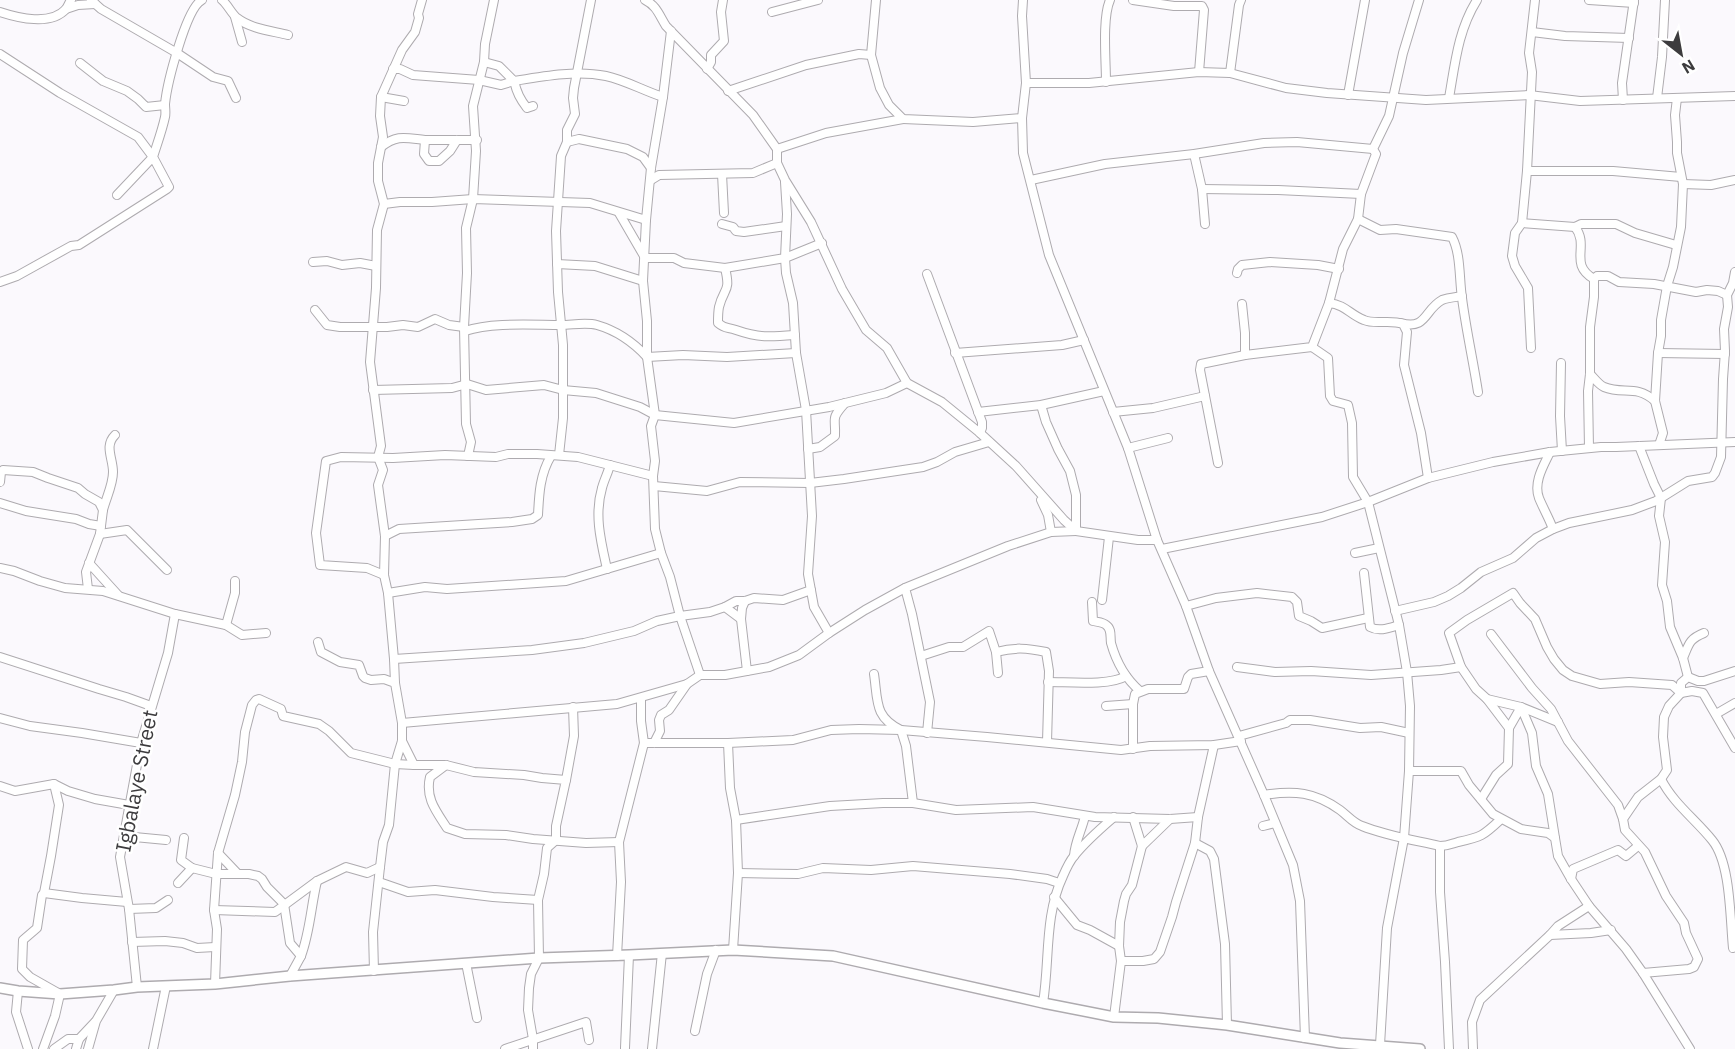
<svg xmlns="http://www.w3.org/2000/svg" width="1735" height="1049" font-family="'IBM Plex Sans',sans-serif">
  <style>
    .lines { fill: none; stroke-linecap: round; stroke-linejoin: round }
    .minor-casing { stroke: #aeabaf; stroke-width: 10 }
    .tertiary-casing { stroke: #aeabaf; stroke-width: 12 }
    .minor { stroke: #fff; stroke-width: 8 }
    .tertiary { stroke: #fff; stroke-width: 9 }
    .labels { text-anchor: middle; stroke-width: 5; stroke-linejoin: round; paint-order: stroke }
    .street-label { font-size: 21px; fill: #3d3c3e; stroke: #fff }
  </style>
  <rect width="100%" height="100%" fill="#fbf9fd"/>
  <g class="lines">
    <g class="minor-casing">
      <g id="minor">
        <path d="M91 0 101 9 177 53 213 77 228 81 236 98"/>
        <path d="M222 0C228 5 231 13 237 18 251 29 272 31 288 35"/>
        <path d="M645 0C657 6 659 15 666 26L753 115 777 149V163L785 180 811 222 842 289 866 330 887 348 907 383 942 402 980 433 1016 466 1064 520 1076 531 1138 540H1157"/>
        <path d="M876 0 871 55 880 88 889 105 903 119 973 122 1022 118"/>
        <path d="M1023 0 1022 16 1026 83 1022 118 1023 153 1049 255 1128 448 1157 540 1186 606 1209 671 1264 795 1293 865 1300 901 1305 1038"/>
        <path d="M1133 0 1174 6H1202L1204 10 1199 72"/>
        <path d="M1589 0 1634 3"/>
        <path d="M66 9 78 5 95 4"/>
        <path d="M0 12C18 18 51 26 66 9 68 6 69 3 71 0"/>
        <path d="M772 12 818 0"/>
        <path d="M235 17 242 42"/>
        <path d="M1532 32 1565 36 1629 38"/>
        <path d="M0 54 60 93 138 137 153 157 117 195"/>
        <path d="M484 62 499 66 514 81C544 76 576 70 606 76 625 80 644 91 663 97"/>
        <path d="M80 63 103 81 127 91 138 99 146 107 165 105"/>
        <path d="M393 69H400L413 75 479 80 501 85 514 81C517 93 520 99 527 108L533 106"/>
        <path d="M707 69 711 62V55L724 41 721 12 723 0"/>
        <path d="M1230 73 1239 5 1241 0"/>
        <path d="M1106 82C1106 61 1102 18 1110 0"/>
        <path d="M1026 83H1089L1199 72 1230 73 1286 88 1327 93 1426 100 1529 95 1580 101 1735 96"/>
        <path d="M728 91 806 65 859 54 871 55"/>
        <path d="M1348 95 1365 0"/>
        <path d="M381 97 404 101"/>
        <path d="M1449 98C1455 64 1458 30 1477 0"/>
        <path d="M1657 98 1662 57 1665 0"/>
        <path d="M1623 100 1622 83 1634 0"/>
        <path d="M457 140 450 151 439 161H429L424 154 425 140H477"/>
        <path d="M567 142 579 139 627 149 643 157 651 168"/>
        <path d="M381 147C397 134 406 138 425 140"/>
        <path d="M777 149 826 133 903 119"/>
        <path d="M1194 154 1202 189 1205 224"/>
        <path d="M1527 171H1613L1681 177"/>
        <path d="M722 174 724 213"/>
        <path d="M651 180 659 175 753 173 777 163"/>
        <path d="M1031 180 1105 164 1194 154 1264 143 1297 142 1373 149"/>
        <path d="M1683 184 1711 185 1735 180"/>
        <path d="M1202 189 1278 190 1361 194"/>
        <path d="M384 204 400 202H432L473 199 590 203 646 220 651 168 663 97 671 31"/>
        <path d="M619 213 644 256"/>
        <path d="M1358 219 1380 230 1396 229 1452 237C1461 254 1459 278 1462 298 1466 329 1473 360 1478 392"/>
        <path d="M646 220 643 281 647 321V357L655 415 651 426 655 461 653 476 655 529 661 553 670 577 680 616 700 675"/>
        <path d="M1522 223 1575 227 1581 224H1616L1635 233 1676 245"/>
        <path d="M722 224 733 227 736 231 744 232 786 226"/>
        <path d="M1575 227C1590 246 1568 264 1594 279L1597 276H1608L1619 282 1654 284 1696 292 1707 290 1718 291 1727 295"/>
        <path d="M822 243 785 258 786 273 793 303 796 353 806 410 812 516 808 574 814 607 829 633"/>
        <path d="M645 258H674L684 263 725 268 785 258 787 214 785 182"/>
        <path d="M313 262 327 261 342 265 360 263 376 266"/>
        <path d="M557 264 595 266 643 281"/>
        <path d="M725 268C731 293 724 287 719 307 718 312 718 318 718 323 725 329 727 327 736 330 759 338 770 337 795 335"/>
        <path d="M1237 273 1238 269 1242 265 1270 262 1318 265 1339 269"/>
        <path d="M927 274 982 422V428L980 433"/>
        <path d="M0 282 17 276 71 246 79 245 167 189 169 187 153 157C157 144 162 131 165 117 166 113 165 108 165 104 167 84 186 8 202 0"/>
        <path d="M1329 303C1346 305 1349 314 1364 320 1375 325 1390 319 1403 324L1407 332 1404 365 1421 433 1428 478"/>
        <path d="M1242 304 1245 333V355"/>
        <path d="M315 310 327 325 340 327H387L403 325 418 327 435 319 449 325 464 327"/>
        <path d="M1401 323C1427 330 1424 310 1442 300 1447 298 1456 297 1462 296"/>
        <path d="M465 331C492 322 532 325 561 325 572 325 586 322 597 325 618 331 633 342 647 357L683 355 727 357 796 353"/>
        <path d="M1312 347 1328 358 1330 396 1333 401 1348 405 1352 423 1353 477 1368 502 1399 625 1407 672 1410 706 1409 771 1404 838 1387 928 1380 1045"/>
        <path d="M1531 348 1528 288 1515 266 1512 256 1515 233 1522 223 1527 171 1532 72 1529 53 1535 0"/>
        <path d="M955 353 1062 345 1084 340"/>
        <path d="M1658 353 1725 354"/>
        <path d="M1561 363 1560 416 1562 451"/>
        <path d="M1590 374C1594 378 1599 385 1604 387 1623 395 1636 384 1655 401"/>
        <path d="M373 390 452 388 467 384 486 390 544 385 563 390 596 393 640 407 655 415 734 423 829 407 886 393 907 383"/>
        <path d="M978 412 1041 405 1104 391"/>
        <path d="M1113 412 1153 408 1205 396"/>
        <path d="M1659 445 1663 433 1655 401 1658 353 1661 336V320L1667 286 1673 267 1681 227 1683 184 1677 153V142L1675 115 1677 98"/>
        <path d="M1639 446 1654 484 1661 498 1659 516 1665 542 1662 585 1667 601 1670 627 1683 658 1688 677"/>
        <path d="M1128 448 1168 438"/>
        <path d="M1589 448 1588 391 1590 374V327L1594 297V279"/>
        <path d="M808 449 820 447 835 436C836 417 830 420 845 403"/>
        <path d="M1550 452C1544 465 1533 482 1539 498 1543 508 1549 518 1553 529"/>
        <path d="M559 455 563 418V345L558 292 556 231 561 156 567 142V130L575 114 573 98 574 88 591 0"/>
        <path d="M468 456 471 442 466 424 464 327 467 273 466 228 473 199 476 151 473 106 484 62 485 44 494 0"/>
        <path d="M1218 463 1200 370 1201 364 1245 355 1312 347 1329 303 1343 249 1358 219 1361 194 1376 154 1373 149 1389 116 1403 53 1419 0"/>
        <path d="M0 482 1 472 3 470 33 472 48 478 78 488 85 494 99 502 103 510 100 534 86 572 88 589"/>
        <path d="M654 486 707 491 740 482 810 483 844 479 923 467 937 462 955 452 989 442"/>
        <path d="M1041 500 1048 515 1051 532"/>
        <path d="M0 503 26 511 76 519 89 524 101 526"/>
        <path d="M103 510C106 498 113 485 113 472 113 458 104 446 115 435"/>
        <path d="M100 534 127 530 167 570"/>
        <path d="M385 536 399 529 512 522 532 519 538 515C539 494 540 474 551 456"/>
        <path d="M1162 549 1322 517 1368 502 1428 478 1493 462 1550 452 1601 447H1616L1735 442"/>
        <path d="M1355 553 1379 548"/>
        <path d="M89 563 118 595"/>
        <path d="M0 568 14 571 40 581 65 588 103 591 175 614 226 625 242 635 266 633"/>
        <path d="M607 569C601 542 594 515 602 488 604 480 608 473 610 465"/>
        <path d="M1364 573 1370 627C1379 632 1389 628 1399 625"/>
        <path d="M384 575 367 568 320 565 316 533 326 461 341 457 393 458 445 455 496 457 508 454H537L578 457 653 476"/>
        <path d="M905 588 912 614 930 702 927 733"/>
        <path d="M388 593 425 587 447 589 566 581 661 553"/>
        <path d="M1102 600 1109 537"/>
        <path d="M1092 602 1093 621C1097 622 1103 622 1106 625 1112 629 1110 636 1111 643 1116 661 1126 679 1140 691"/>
        <path d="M1186 606 1216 598 1257 593 1292 597 1297 602 1299 616 1311 621 1322 628 1368 618"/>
        <path d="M725 607 736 601H745L754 598 783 600 811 590"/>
        <path d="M1395 611 1434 602 1448 596 1461 588 1481 572 1513 558 1536 538 1553 529 1569 523 1632 510 1656 501 1688 481 1712 477 1715 473 1721 457 1723 379 1725 351 1724 329 1728 307 1727 295 1733 283 1735 272"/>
        <path d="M741 619 742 608 745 601"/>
        <path d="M226 625 235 593V581"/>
        <path d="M1491 634 1532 688 1551 709 1568 741 1618 805 1623 819"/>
        <path d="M318 642 321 652 340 662 359 665 363 676 365 678 371 680 384 679 395 683 402 723V741L395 764 389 825 383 842 380 867 373 932 374 971"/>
        <path d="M996 652C1014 647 1027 648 1046 652L1049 671 1047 742"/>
        <path d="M921 656 949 647H963L989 631 996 652 998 673"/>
        <path d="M0 657 99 689 126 697 151 706"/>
        <path d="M1683 658C1689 644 1689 639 1704 633"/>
        <path d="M394 659 532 650 584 643 634 631 657 621 680 616 710 612 725 607 741 619 747 671"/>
        <path d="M1237 667 1275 672 1311 671 1371 675 1441 670 1461 667"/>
        <path d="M874 674C878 701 874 717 901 730L906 746 913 803"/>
        <path d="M1048 682C1069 682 1110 686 1126 676"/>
        <path d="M395 683 394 659 388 593 384 575 385 536 378 485 383 470 378 457 381 446 370 362 376 288 377 230 384 204 378 181V163L383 137 380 116 381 97 402 50 415 32 419 18 418 14 422 0"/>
        <path d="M641 698V721L644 743"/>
        <path d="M1106 706 1133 704"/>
        <path d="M1716 714 1735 703"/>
        <path d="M0 718 30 726 82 733 141 743"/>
        <path d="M1558 722 1521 707 1487 699 1476 689 1461 667 1449 633 1467 620 1513 593 1520 603 1535 619 1547 647 1554 659 1563 670 1572 676 1600 684 1629 682 1672 685 1681 693 1692 691 1703 693 1735 748"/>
        <path d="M402 723 617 704 687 684 700 675H725L769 667 799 655 829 633 865 610 905 588 1008 546 1051 532 1076 531V495L1070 471 1058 449 1046 422 1041 405"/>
        <path d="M1509 728 1521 707 1532 733 1536 766 1548 794 1555 838"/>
        <path d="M1239 736 1286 723 1290 720H1310L1360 728 1381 727 1409 733"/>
        <path d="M402 741 414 765H446L474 772 524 775 542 778 566 780 556 826V840"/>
        <path d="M654 743 660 731 659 720 661 715 669 710 687 684"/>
        <path d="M728 743 730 788 736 820 738 873 733 950"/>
        <path d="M1133 749V704L1135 694 1148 689H1184L1188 677 1191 674 1209 671"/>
        <path d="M446 765 430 777C425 798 436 811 447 828L465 834 506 835 533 839 586 843 619 842"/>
        <path d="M1409 771H1461L1469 785 1493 814 1521 829 1548 833 1555 838 1558 856 1571 879 1589 906 1626 949 1643 973 1690 1049"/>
        <path d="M1661 779C1673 803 1695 819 1712 840 1731 863 1730 919 1733 948"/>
        <path d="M566 780 574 736 573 707"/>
        <path d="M0 786 15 791 54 784 68 791 95 799 129 805"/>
        <path d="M1264 795C1294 790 1315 792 1340 810 1348 816 1353 823 1362 826 1387 836 1414 840 1440 846V892L1445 962 1449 1049"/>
        <path d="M1481 799 1496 775 1508 764 1509 728 1487 699"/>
        <path d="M736 820 830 806 883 803H913L956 810 1033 807 1095 817 1170 819 1198 817"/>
        <path d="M1263 826 1275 823"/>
        <path d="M124 836 166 840"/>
        <path d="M184 838 181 860 192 868 216 874H249L258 876 262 879 267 887 284 904 290 943 301 956 290 976"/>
        <path d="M1195 843 1210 851 1214 859 1225 944 1227 1025"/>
        <path d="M1142 846 1170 819"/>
        <path d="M1440 846C1448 846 1451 844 1458 842 1481 837 1483 836 1500 820"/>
        <path d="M218 853 237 873"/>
        <path d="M1074 856C1075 841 1082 830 1085 816"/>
        <path d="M738 873 798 874 823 868 871 870 913 866 1010 874 1047 879 1059 883"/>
        <path d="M1571 879 1573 869 1618 850 1626 856 1638 846"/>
        <path d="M379 882 408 892 435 890 493 897 538 900"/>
        <path d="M178 883 192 868"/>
        <path d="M44 893 82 898 127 902"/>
        <path d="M1054 897 1077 925 1090 930 1119 946"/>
        <path d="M129 909 156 908 168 900"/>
        <path d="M214 910 275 912 317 881 346 867 367 873 380 867"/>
        <path d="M1550 935 1558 926 1589 906"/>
        <path d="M132 942 165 941 183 943 197 948 215 947"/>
        <path d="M301 956C310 932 311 906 317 881"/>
        <path d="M617 956 621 882 619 842 644 743H728L793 740 831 730 859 729 901 730 987 737 1121 750 1150 746 1214 745 1241 741"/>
        <path d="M1121 961H1143L1154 959 1160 952 1172 917 1176 902 1195 843 1198 817 1214 745"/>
        <path d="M466 963 477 1018"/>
        <path d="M1643 973 1689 969 1694 967 1698 959 1686 933 1684 923 1666 896 1645 852 1625 830 1623 819 1638 797 1661 779 1667 770 1663 737 1664 717 1669 706 1681 693V683L1688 677 1698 681H1704L1735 671"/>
        <path d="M215 984 217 929 214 910 218 853 235 795 242 762 245 732 252 705 256 700 259 699 281 709 283 716 319 724 329 731 351 753 395 764 414 765"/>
        <path d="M137 987 129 909 120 857 141 743 168 653 175 614"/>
        <path d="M18 991 16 1012 28 1049"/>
        <path d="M1043 1003C1050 960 1044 916 1063 876 1066 869 1069 862 1074 856 1086 841 1100 829 1114 817"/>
        <path d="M1114 1017 1121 961 1119 946 1120 922 1124 901 1126 894 1132 885 1142 846 1133 817"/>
        <path d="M695 1031 707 974 716 950"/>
        <path d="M625 1048 629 955"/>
        <path d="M43 1049 55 1016 60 994 30 977 22 969 23 940 37 928 42 895 44 893 51 856 59 805 54 784"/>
        <path d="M54 1049 68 1039H79"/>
        <path d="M76 1049 79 1039 95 1022"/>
        <path d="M88 1049 96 1021 114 990"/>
        <path d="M153 1049 166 986"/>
        <path d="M505 1049 586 1022 589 1040"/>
        <path d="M533 1049V1039L528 1010 529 988 531 974 539 958 538 900 544 874 547 848 556 840"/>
        <path d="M652 1049 662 953"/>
        <path d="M1473 1049 1472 1022 1480 1000 1550 935 1591 933 1611 930"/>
      </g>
    </g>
    <g class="tertiary-casing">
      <path id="tertiary" d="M0 988 18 991 60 994 114 990 137 987 215 984 290 976 539 958 629 955 733 950 833 956 1043 1003 1114 1017 1158 1018 1227 1025 1340 1043 1420 1049"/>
    </g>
    <use href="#minor" class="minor"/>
    <use href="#tertiary" class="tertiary"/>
  </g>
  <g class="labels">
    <g class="street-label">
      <text transform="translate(137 781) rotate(-79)" y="7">Igbalaye Street</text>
    </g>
  </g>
  <g transform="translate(1681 54) rotate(149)" stroke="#ffffff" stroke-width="4.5" paint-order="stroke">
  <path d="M0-4.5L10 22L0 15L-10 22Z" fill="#3d3c3e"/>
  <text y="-9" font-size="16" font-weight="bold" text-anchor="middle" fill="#3d3c3e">N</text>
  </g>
</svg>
